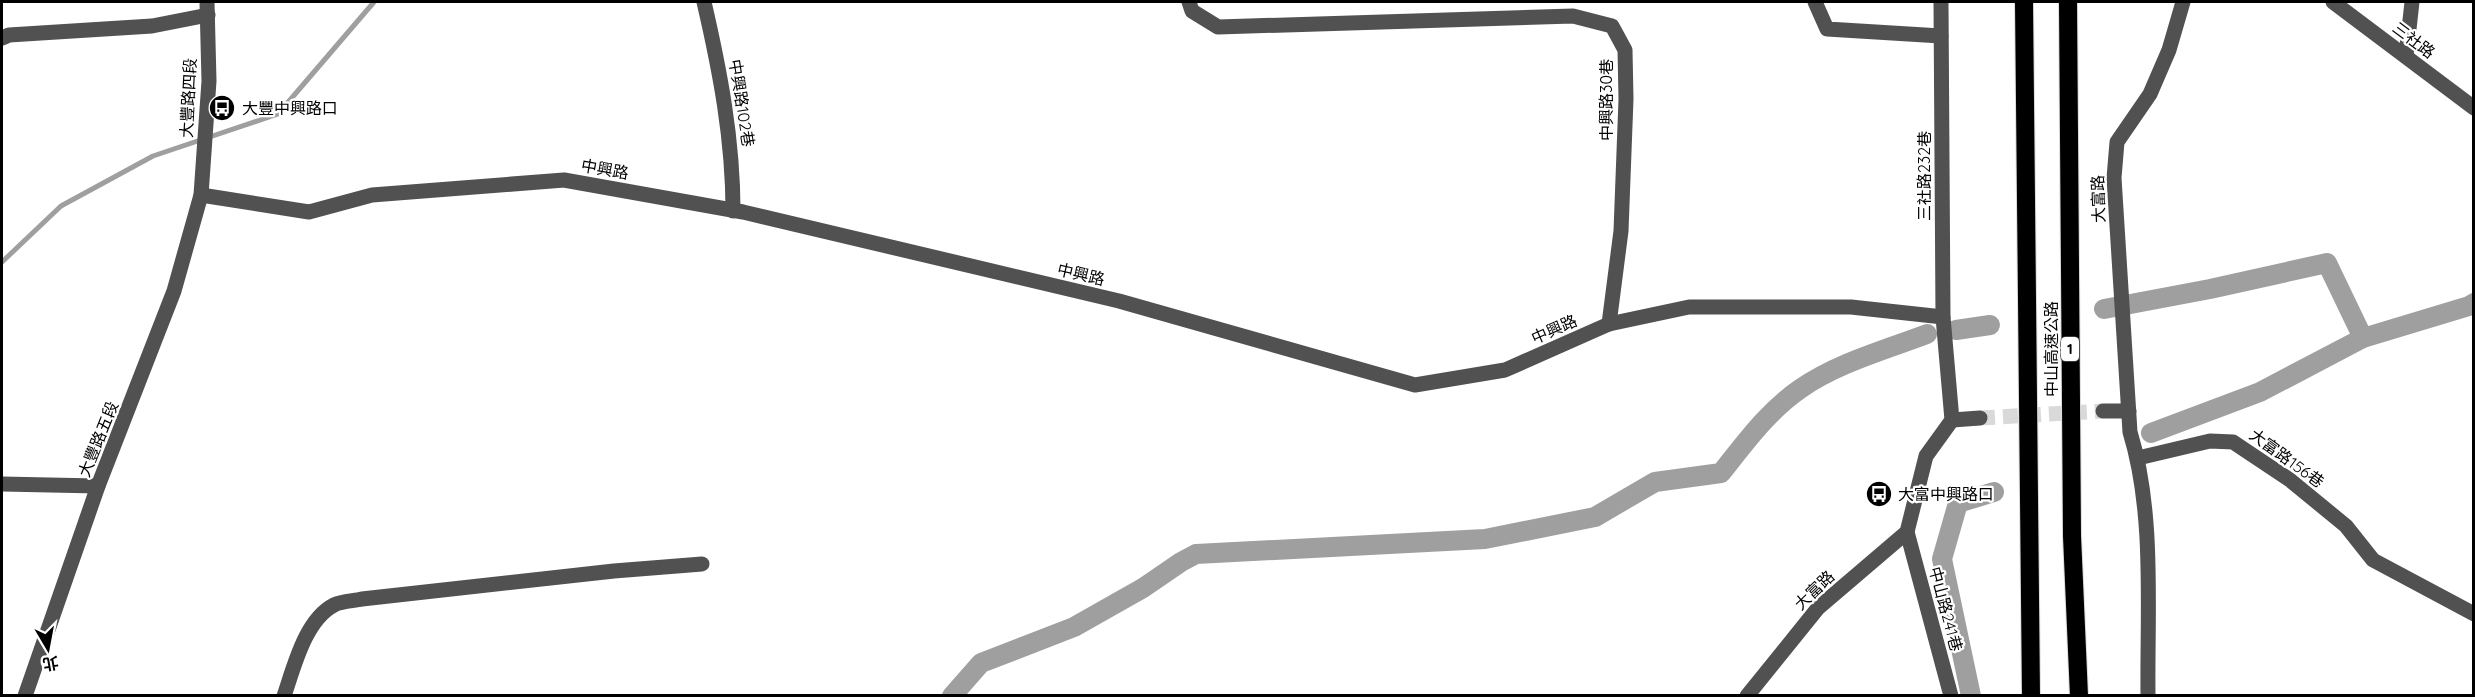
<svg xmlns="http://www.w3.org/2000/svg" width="2475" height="697" font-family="Quicksand,'Noto Sans TC',sans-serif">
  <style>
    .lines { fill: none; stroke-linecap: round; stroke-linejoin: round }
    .stream { stroke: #9f9f9f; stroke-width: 5 }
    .canal { stroke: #9f9f9f; stroke-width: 20 }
    .minor-tunnel { stroke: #d9d9d9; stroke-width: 15; stroke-dasharray: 15 8; stroke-linecap: butt }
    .highway-casing { stroke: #dbdbdb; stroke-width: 20 }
    .minor { stroke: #515151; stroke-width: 15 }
    .highway { stroke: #000; stroke-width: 18 }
    .labels { text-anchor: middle; stroke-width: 4.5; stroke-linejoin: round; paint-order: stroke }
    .shield { fill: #fff; stroke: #4c4c4c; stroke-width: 1.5 }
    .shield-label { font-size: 15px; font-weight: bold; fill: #000 }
    .street-label { font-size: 16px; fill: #000; stroke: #fff }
    .poi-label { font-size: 16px; fill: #000; stroke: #fff; text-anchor: start }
  </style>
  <rect width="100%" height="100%" fill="#fff"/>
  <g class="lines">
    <path class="stream" d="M2 262 61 206 153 156 278 114 374 2"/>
    <g class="canal">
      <path d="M2104 309 2210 289 2327 263 2363 338"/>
      <path d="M1956 330 1990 325"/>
      <path d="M2151 433 2260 392 2363 338 2469 306 2474 303"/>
      <path d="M952 696 981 663 1074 627 1143 588 1181 562 1196 554 1485 539 1595 517 1655 482 1721 473C1745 443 1768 411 1800 389 1837 363 1885 350 1927 334"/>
      <path d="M1971 696 1942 559 1958 503 1994 492"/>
    </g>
    <path class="minor-tunnel" d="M1980 418 2103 411"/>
    <g class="highway-casing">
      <g id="highway">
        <path d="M2024 2 2031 696"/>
        <path d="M2068 2 2072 536 2079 696"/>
      </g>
    </g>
    <g class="minor">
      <path d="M704 2C720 71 733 139 733 211"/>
      <path d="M1189 2 1192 11 1218 27 1573 16 1612 26 1625 50 1626 99 1621 231 1609 324"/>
      <path d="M1815 2 1827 29 1941 36"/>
      <path d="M2333 2 2474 108"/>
      <path d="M2 38 9 35 152 26 208 15"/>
      <path d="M2406 56 2412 2"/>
      <path d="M201 195 309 212 372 195 564 180 743 212 1119 301 1415 385 1505 370 1609 324 1689 307H1851L1943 317"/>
      <path d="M2103 411H2129"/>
      <path d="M1952 420 1980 418"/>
      <path d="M2138 458 2210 441 2233 442 2290 480 2346 526 2373 560 2474 614"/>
      <path d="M2 484 98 486"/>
      <path d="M1907 532 1951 696"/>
      <path d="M25 696 98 486 174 291 201 195 209 81 207 2"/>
      <path d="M284 696C294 667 305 620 334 605 342 601 354 601 362 599L614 571 702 564"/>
      <path d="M1747 696 1818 608 1907 532 1926 456 1952 420 1943 317 1941 2"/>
      <path d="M2148 696C2147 611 2155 513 2130 432L2114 178 2117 142 2150 94 2169 50 2183 2"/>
    </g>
    <use href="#highway" class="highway"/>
  </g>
  <defs>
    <g id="bus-disc" transform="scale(1.35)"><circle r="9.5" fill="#000" stroke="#fff"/><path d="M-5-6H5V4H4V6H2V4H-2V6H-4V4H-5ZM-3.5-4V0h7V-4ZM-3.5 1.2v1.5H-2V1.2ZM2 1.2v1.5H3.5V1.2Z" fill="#fff"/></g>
  </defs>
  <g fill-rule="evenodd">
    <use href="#bus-disc" x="222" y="108"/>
    <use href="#bus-disc" x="1879" y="494"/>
  </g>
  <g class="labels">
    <rect class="shield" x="2061" y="337" width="18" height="24" rx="4.5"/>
    <g class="shield-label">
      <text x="2070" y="354">1</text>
    </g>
    <g class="street-label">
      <text transform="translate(2414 40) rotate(37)" y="6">三社路</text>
      <text transform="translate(188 98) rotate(-87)" y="6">大豐路四段</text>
      <text transform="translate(1606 100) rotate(-90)" y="6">中興路30巷</text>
      <text transform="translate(742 103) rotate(81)" y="6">中興路102巷</text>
      <text transform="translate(605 169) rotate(10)" y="6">中興路</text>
      <text transform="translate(1924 176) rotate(-90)" y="6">三社路232巷</text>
      <text transform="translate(2098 199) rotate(-92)" y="6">大富路</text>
      <text transform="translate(1081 274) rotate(13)" y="6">中興路</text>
      <text transform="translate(1554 329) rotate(-24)" y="6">中興路</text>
      <text transform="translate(2051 349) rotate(-90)" y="6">中山高速公路</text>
      <text transform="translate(98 439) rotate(-68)" y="6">大豐路五段</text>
      <text transform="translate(2287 458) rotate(36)" y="6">大富路156巷</text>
      <text transform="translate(1814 590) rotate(-44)" y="6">大富路</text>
      <text transform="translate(1946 609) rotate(75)" y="6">中山路241巷</text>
    </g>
    <g class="poi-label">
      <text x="242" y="114">大豐中興路口</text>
      <text x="1898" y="500">大富中興路口</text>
    </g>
  </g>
  <rect width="2475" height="697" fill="none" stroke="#000000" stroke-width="6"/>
  <g transform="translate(48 649) rotate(170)" stroke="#ffffff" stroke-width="4.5" paint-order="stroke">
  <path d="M0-4.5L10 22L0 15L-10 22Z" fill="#000000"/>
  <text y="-9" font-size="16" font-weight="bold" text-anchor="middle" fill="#000000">北</text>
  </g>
</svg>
